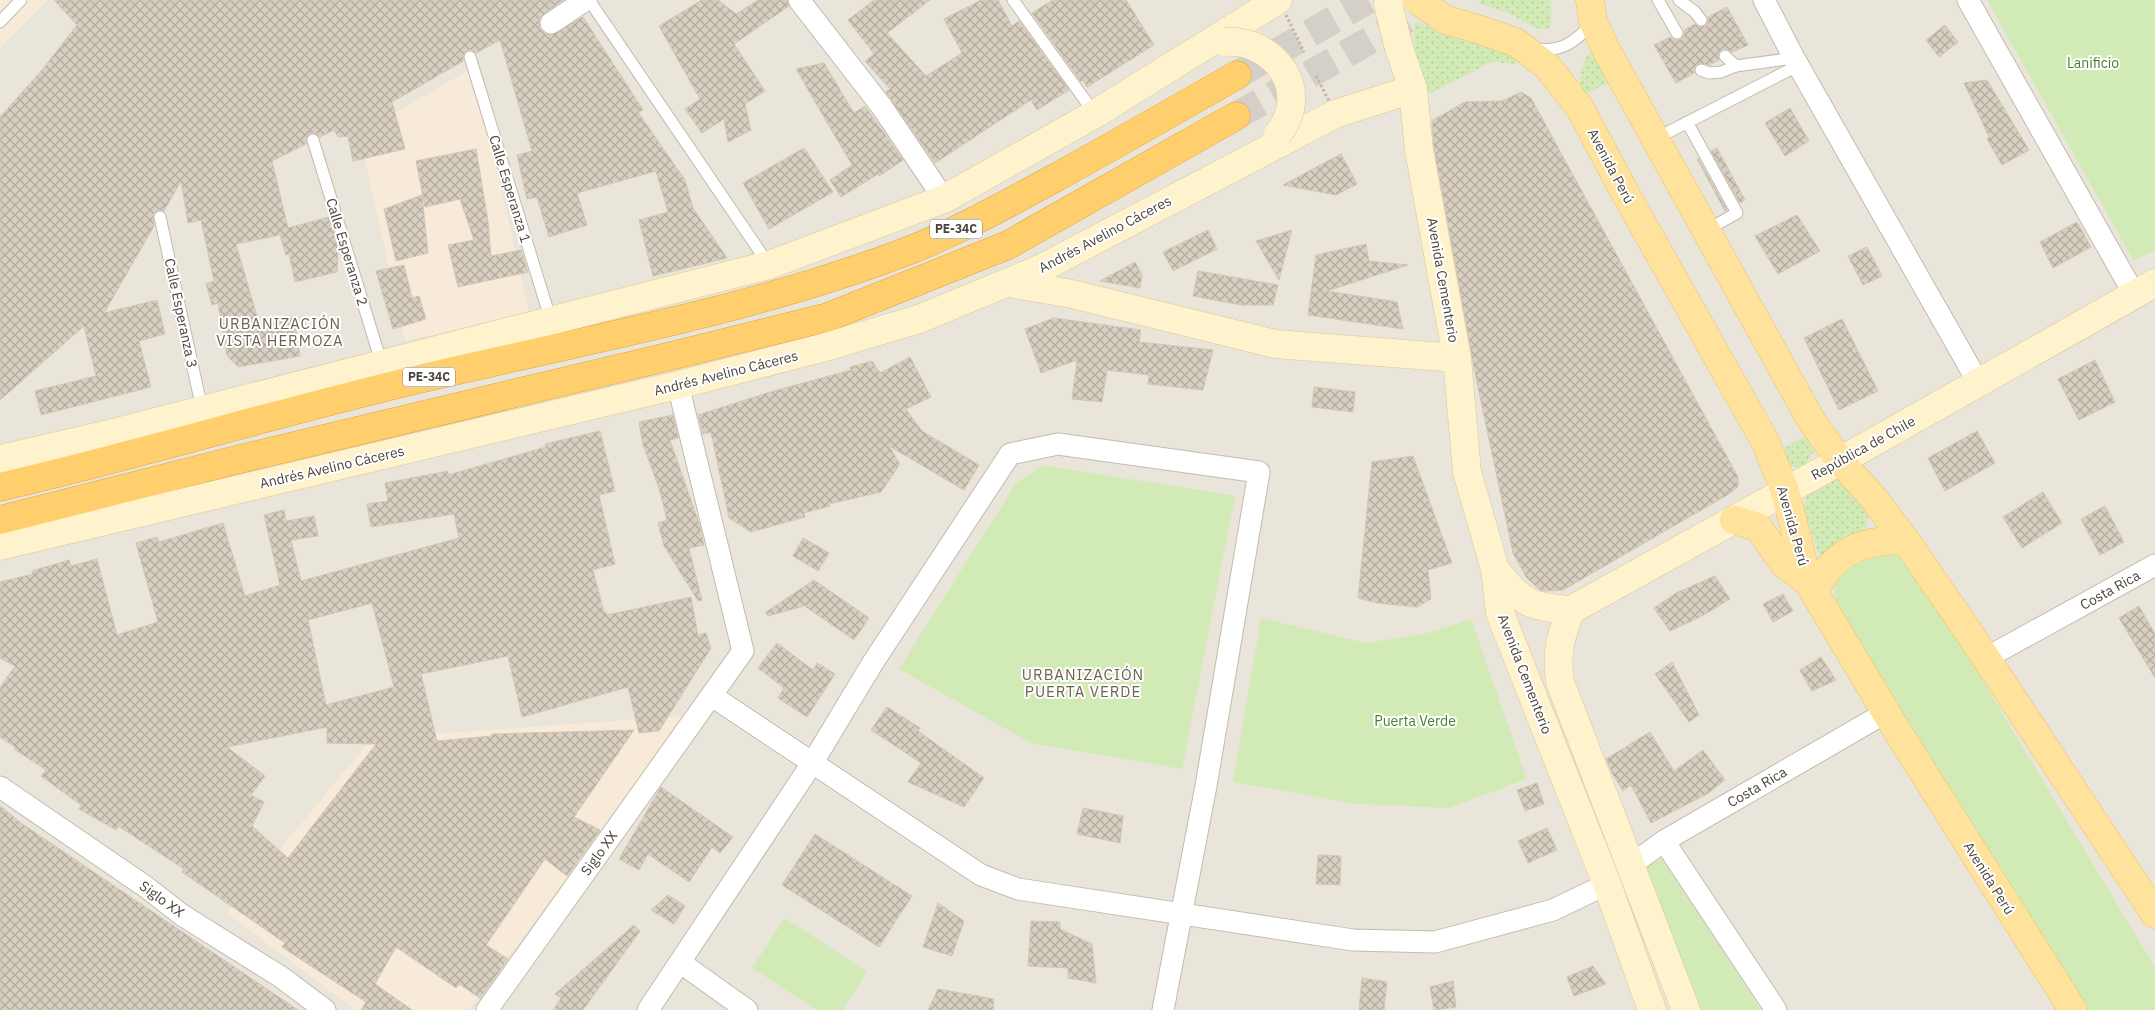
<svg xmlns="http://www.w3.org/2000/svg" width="2155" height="1010" font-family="'IBM Plex Sans',sans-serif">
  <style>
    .residential { fill: #eae5da }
    .commercial { fill: #f7ead8 }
    .grass { fill: url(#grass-dots) }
    .park { fill: #d2eab5 }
    .building { fill: url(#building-cross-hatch); stroke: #d3c7b4; fill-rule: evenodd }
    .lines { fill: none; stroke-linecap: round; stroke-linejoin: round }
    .highway-tunnel { stroke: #d4d0c8; stroke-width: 28; stroke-dasharray: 28 14; stroke-linecap: butt }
    .lane-casing { stroke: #c2bbae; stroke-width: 13 }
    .street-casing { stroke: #c2bbae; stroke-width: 23 }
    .secondary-casing { stroke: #d6c79b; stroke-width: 29 }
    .primary-casing { stroke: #e6c16a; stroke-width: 29 }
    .highway-casing { stroke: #e0a43c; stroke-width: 29 }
    .lane { stroke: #fff; stroke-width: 11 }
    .street { stroke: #fff; stroke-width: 21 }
    .secondary { stroke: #fff3cd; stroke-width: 28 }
    .primary { stroke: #ffe39c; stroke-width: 28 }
    .highway { stroke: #ffcf6e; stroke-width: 28 }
    .secondary-bridge-casing { stroke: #d6c79b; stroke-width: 29; stroke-linecap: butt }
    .primary-bridge-casing { stroke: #e6c16a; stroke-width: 29; stroke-linecap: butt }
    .path-bridge { stroke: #c4b79f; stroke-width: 3; stroke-dasharray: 2.5 2.5; stroke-linecap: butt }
    .secondary-bridge { stroke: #fff3cd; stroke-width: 28 }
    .primary-bridge { stroke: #ffe39c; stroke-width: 28 }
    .labels { text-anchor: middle; stroke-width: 4; stroke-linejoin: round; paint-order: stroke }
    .shield { fill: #fff; stroke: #817c74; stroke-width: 1 }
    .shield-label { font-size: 12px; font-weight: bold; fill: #4b4439 }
    .park-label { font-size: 14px; fill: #4a7f2a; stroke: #fff }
    .street-label { font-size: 14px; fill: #4b4439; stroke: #fff }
    .neighbourhood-label { font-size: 15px; letter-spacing: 1px; fill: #6e6250; stroke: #fff }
  </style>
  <defs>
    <pattern id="grass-dots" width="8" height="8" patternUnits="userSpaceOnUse" patternTransform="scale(1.25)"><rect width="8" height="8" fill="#d2eab5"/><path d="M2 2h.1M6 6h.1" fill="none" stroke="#b6ca9c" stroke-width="1.8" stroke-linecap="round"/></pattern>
    <pattern id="building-cross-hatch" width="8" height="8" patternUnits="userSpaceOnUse" patternTransform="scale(1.25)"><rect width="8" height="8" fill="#d8cfc1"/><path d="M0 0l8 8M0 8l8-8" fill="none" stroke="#b1aa9e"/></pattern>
  </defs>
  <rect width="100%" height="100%" fill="#f6f3ec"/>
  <path class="residential" d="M47 0H2155V1010H0V48Z"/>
  <g class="commercial">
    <path d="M0 0H47L0 48Z"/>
    <path d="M474 67 529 313 405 341 359 134Z"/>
    <path d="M687 716 469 1010H355L227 913 372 738Z"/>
  </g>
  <g class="grass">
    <path d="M1482 0H1551V21L1549 28C1535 32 1524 21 1512 15 1501 10 1489 7 1477 3Z"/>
    <path d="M1416 22C1425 23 1429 29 1437 32 1463 42 1491 46 1517 58L1516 64 1492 62 1417 100 1414 28Z"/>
    <path d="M1594 49 1611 81 1584 95C1576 83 1582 57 1594 49Z"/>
    <path d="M1807 435 1813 452C1810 460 1798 474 1789 464 1785 461 1782 455 1780 450Z"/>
    <path d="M1834 478H1840L1866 507 1868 517 1866 527 1861 531 1847 537 1820 559 1804 508C1804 490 1819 486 1834 478Z"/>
  </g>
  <g class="park">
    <path d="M1987 0H2155V250L2134 261Z"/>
    <path d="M1043 465 1235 496 1182 769 1031 743 899 669 1016 483Z"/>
    <path d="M1893 553 1901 559 1930 593 2155 967V1010H2086L1841 617C1830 585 1833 582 1853 556Z"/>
    <path d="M1261 618 1366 643 1427 633 1471 619 1527 779 1449 808 1357 804 1233 782Z"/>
    <path d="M1662 859 1761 1010H1697L1640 869Z"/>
    <path d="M785 918 867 972 842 1010H816L752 968Z"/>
  </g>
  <g class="building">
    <path d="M54 0H563L540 17 539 23 540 29 545 34 552 35 583 17 643 110 638 112 685 180 693 208 727 258 653 276 639 220 668 212 656 171 577 193 587 225 549 237 537 197 527 199 517 155 532 151 500 40 476 53 472 50H467L463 55V61L392 102 405 149 353 161 348 136 338 137 334 130 320 137 315 133H310L306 138V144L272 161 288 228 329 217 338 249 337 272 295 282 289 254 286 255 280 235 236 244 259 323 294 317 300 356 238 367 227 356 218 303 212 305 206 284 214 281 201 220 188 223 181 181 164 211 158 210 153 214 154 226 104 313 157 300 165 334 139 341 151 387 41 415 35 391 96 376 84 326 0 400V117L42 70 77 25Z"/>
    <path d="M702 0H718L736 14 758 0H787L789 6 734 44 765 91 745 104 751 130 728 142 724 119 702 133 685 109 700 99 659 26Z"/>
    <path d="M874 0H930L887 33 926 76 962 53 944 19 981 0H998L1012 26 1019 21 1069 90 1037 110 1031 100 935 163 886 92 890 89 865 61 874 54 848 20Z"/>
    <path d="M1053 0H1126L1154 45 1087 87 1083 80 1081 82 1032 13Z"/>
    <path d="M1727 7 1748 45 1732 52 1727 49H1722L1718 54 1719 60 1709 65 1700 63 1697 64 1694 68V73L1676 83 1654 45 1670 37 1674 40H1680L1684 36V30L1695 24 1699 27 1705 26 1708 22V17Z"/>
    <path d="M1945 25 1958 42 1939 57 1926 40Z"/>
    <path d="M824 63 854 113 865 106 903 160 879 176 878 174 841 197 830 180 852 165 796 69Z"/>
    <path d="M1987 80 2029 150 2002 165 1987 139 1989 137 1964 83Z"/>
    <path d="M1521 92 1531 98 1738 477V487L1729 494 1563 590 1545 591 1540 590 1526 577 1513 553 1474 368 1434 148 1432 124 1433 120 1465 102 1502 101Z"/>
    <path d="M1790 108 1809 141 1785 156 1765 123Z"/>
    <path d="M804 148 833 192 769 229 743 183Z"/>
    <path d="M1717 148 1745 200 1740 203 1711 151Z"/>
    <path d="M476 149 488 221 491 256 521 250 528 272 458 287 448 245 474 240 460 199 425 207 416 161Z"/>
    <path d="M1341 154 1357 184 1336 195 1283 185Z"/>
    <path d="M1698 158 1727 210 1725 211 1697 159Z"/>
    <path d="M422 195 428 253 396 261 384 209Z"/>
    <path d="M1797 215 1820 251 1778 274 1755 236Z"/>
    <path d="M2077 222 2091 247 2053 268 2040 242Z"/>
    <path d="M1208 230 1217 249 1173 271 1163 252Z"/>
    <path d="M1292 230 1279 280 1256 241Z"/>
    <path d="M1366 244 1369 261 1408 265 1327 291 1397 302 1403 329 1308 315 1316 255Z"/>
    <path d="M1867 247 1882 276 1863 285 1848 256Z"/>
    <path d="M1135 262 1142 275 1140 288 1100 281Z"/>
    <path d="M404 265 412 298 419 296 426 319 393 329 376 271Z"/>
    <path d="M1198 271 1278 285 1273 305H1241L1193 296Z"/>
    <path d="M1054 318 1141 330 1139 342 1213 350 1203 390 1148 384 1149 375 1107 370 1102 402 1072 399 1077 360 1041 373 1025 329Z"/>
    <path d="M1842 319 1878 391 1839 410 1804 338Z"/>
    <path d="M910 357 931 397 906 409 922 431 979 465 964 490 889 446 900 464 881 492 829 504 830 506 804 513 805 517 751 532 729 518 711 432 703 434 698 415 770 392 851 370 850 367 872 361 880 373Z"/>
    <path d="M2095 360 2115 402 2079 420 2058 379Z"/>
    <path d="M1314 387 1355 392 1353 412 1312 407Z"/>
    <path d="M673 415 678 438 670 440 699 523 704 545 689 548 702 600 698 601 664 546 658 523 667 520 659 488 643 445 639 422Z"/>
    <path d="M600 431 615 491 599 495 615 564 593 570 604 612H606L607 615 691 597 698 635 706 633 711 648 659 731 639 733 628 687 522 717 508 656 421 674 437 741 492 736V734L634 730 574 817 600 830 567 876 545 859 486 945 508 959 480 998 459 984 456 988 396 947 375 984 412 1010H361L366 1002 282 947 285 943 182 872 184 869 118 826 116 830 79 809 81 805 41 776 46 770 14 749 15 747 0 737V687L15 666 0 658V582L33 574 32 571 69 560 71 566 97 559 117 635 158 622 136 543 157 537 159 542 223 523 245 596 280 585 264 515 284 510 286 521 314 516 318 536 291 540 301 581 459 538 454 514 371 527 367 504 388 501 385 483 448 471V475L546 447 545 444ZM372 603 394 687 326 705 308 620ZM327 727V743L376 744 288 858 252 826 264 802 251 795 265 776 227 747Z"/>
    <path d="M1977 431 1995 463 1945 491 1928 458Z"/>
    <path d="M1413 456 1452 563 1428 570 1431 599 1417 607 1377 603 1358 598 1372 462Z"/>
    <path d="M2043 492 2062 523 2022 548 2003 517Z"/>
    <path d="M2105 506 2124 542 2100 555 2081 519Z"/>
    <path d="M803 538 829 553 818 571 793 556Z"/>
    <path d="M1715 576 1730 599 1702 616 1670 631 1654 608 1676 593Z"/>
    <path d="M814 580 869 618 854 640 806 607 807 605 768 616 766 612Z"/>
    <path d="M1783 594 1793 611 1773 622 1763 604Z"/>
    <path d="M2139 606 2155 634V678L2119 618Z"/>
    <path d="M777 643 813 670 817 663 835 674 807 717 778 698 784 688 758 668Z"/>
    <path d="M1821 657 1836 680 1812 691 1800 670Z"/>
    <path d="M1672 662 1699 715 1689 722 1655 674Z"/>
    <path d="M887 707 920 728 918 731 984 778 964 807 908 782 921 763 871 730Z"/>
    <path d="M1650 732 1674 771 1703 750 1725 780 1707 794 1651 823 1631 785 1623 791 1612 773 1606 759Z"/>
    <path d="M1537 783 1544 804 1525 811 1517 790Z"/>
    <path d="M661 787 733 837 720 853 712 847 689 882 648 854 639 870 619 859Z"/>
    <path d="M0 806 21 823 298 1010H0Z"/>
    <path d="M1083 808 1123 816 1120 843 1077 834Z"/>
    <path d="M1547 828 1557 850 1528 863 1518 841Z"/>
    <path d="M815 834 912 896 879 947 782 885Z"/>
    <path d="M1318 855 1341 856 1340 885 1316 884Z"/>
    <path d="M668 895 685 906 674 924 651 910Z"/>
    <path d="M938 903 964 921 952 956 923 947Z"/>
    <path d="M1031 921 1060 922V929L1092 944 1096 983 1068 978V968L1028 966Z"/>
    <path d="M634 925 640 931 583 1010H553L561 998 555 994Z"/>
    <path d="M1593 966 1606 984 1574 996 1567 977Z"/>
    <path d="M1362 978 1387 982 1384 1010H1359Z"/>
    <path d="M1453 981 1456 1007 1434 1010 1430 987Z"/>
    <path d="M938 989 994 999 993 1010H928Z"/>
  </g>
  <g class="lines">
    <g class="highway-tunnel">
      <path d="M1237 75 1368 0"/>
      <path d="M1236 116 1441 0"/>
    </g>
    <g class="lane-casing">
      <g id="lane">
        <path d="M589 0 769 265"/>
        <path d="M1013 0 1095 114"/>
        <path d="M1658 0 1677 33"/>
        <path d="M1679 0 1695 12 1701 20"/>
        <path d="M0 22 21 0"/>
        <path d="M1533 48C1559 54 1576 42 1592 23"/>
        <path d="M1725 56 1736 66"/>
        <path d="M470 57 551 321"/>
        <path d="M1701 70 1709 73 1721 72 1736 66 1794 58"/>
        <path d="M1687 122 1737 213 1705 231"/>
        <path d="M1655 139 1799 65"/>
        <path d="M313 140 382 365"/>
        <path d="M160 217 202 409"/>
      </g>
    </g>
    <g class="street-casing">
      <g id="street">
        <path d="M799 0 882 107 944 199"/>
        <path d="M1764 0 1794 58 1978 382"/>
        <path d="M1968 0 2134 294"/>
        <path d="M551 23 586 0"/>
        <path d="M1986 658 2155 565"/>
        <path d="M712 696 981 875 1018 889 1353 940 1435 942 1553 910 1607 884"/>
        <path d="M0 787 146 887 182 915 281 977 325 1010"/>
        <path d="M1664 841 1776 1010"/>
        <path d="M1631 865 1664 841 1885 713"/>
        <path d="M681 963 747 1010"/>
        <path d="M487 1010 743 651 678 385"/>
        <path d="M648 1010 813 762 872 664 1010 454 1058 444 1259 472 1206 786 1163 1010"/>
      </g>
    </g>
    <g class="secondary-casing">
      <g id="secondary">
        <path d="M1399 48 1413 89 1419 150 1457 358 1467 472 1495 569 1500 613 1607 884 1652 1010"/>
        <path d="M1009 283 1072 294 1275 344 1457 358"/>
        <path d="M0 459 101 436 769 265 944 199 1095 114 1278 0"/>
        <path d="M0 546 678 385 822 348 919 319 1040 269 1335 114 1413 89"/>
        <path d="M1495 569C1521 603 1529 607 1571 610L1840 461 2155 283"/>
        <path d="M1571 610C1560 637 1556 653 1560 682L1686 1010"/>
      </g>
    </g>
    <g class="primary-casing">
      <g id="primary">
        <path d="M1590 0 1593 21 1604 46 1811 420 1840 461 1875 500 1906 541 1972 637 2155 914"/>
        <path d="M1484 31 1517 43 1547 66 1580 108 1625 193 1766 443 1785 491 1808 582 1896 729 2073 1010"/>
        <path d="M1734 520 1758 527 1784 564 1808 582"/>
        <path d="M1815 592C1831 552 1864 538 1906 541"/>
      </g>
    </g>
    <g class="highway-casing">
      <g id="highway">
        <path d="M0 487C139 455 276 413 415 380 579 341 747 312 905 252 957 232 1005 205 1053 179 1115 145 1176 110 1237 75"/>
        <path d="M0 520 240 459 671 356 828 317 1008 245 1236 116"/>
      </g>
    </g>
    <use href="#lane" class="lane"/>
    <use href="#street" class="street"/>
    <use href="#secondary" class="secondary"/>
    <use href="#primary" class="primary"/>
    <use href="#highway" class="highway"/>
    <g class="secondary-bridge-casing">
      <g id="secondary-bridge">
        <path d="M1389 0 1388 4 1399 48"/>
        <path d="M1225 42C1276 39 1312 92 1278 134"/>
      </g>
    </g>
    <g class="primary-bridge-casing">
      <path id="primary-bridge" d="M1417 0 1446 20 1484 31"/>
    </g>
    <g class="path-bridge">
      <path d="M1286 15 1304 52"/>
      <path d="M1316 76 1329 101"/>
    </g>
    <use href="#secondary-bridge" class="secondary-bridge"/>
    <use href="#primary-bridge" class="primary-bridge"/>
  </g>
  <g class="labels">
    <g class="shield">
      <rect x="930" y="219.5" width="52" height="19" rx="4"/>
      <rect x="403" y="367.5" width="52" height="19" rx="4"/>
    </g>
    <g class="shield-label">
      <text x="956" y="233">PE-34C</text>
      <text x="429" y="381">PE-34C</text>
    </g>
    <g class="park-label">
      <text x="2093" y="68">Lanificio</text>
      <text x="1415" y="726">Puerta Verde</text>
    </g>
    <g class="street-label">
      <text transform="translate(1611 166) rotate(62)" y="5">Avenida Perú</text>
      <text transform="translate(510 189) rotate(73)" y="5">Calle Esperanza 1</text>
      <text transform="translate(1105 234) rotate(-28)" y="5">Andrés Avelino Cáceres</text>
      <text transform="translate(347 252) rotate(73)" y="5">Calle Esperanza 2</text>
      <text transform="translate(1443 280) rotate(80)" y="5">Avenida Cementerio</text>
      <text transform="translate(181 313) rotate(78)" y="5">Calle Esperanza 3</text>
      <text transform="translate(726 373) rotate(-14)" y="5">Andrés Avelino Cáceres</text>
      <text transform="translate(1863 448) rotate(-29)" y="5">República de Chile</text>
      <text transform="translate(332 467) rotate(-13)" y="5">Andrés Avelino Cáceres</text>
      <text transform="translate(1793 526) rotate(74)" y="5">Avenida Perú</text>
      <text transform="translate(2110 590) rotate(-29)" y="5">Costa Rica</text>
      <text transform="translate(1525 674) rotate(69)" y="5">Avenida Cementerio</text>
      <text transform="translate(1757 787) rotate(-30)" y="5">Costa Rica</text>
      <text transform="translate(599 853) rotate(-54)" y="5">Siglo XX</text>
      <text transform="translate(1989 878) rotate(58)" y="5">Avenida Perú</text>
      <text transform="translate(162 899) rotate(36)" y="5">Siglo XX</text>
    </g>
    <g class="neighbourhood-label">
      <text x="280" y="329">URBANIZACIÓN<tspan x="280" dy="17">VISTA HERMOZA</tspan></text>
      <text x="1083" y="680">URBANIZACIÓN<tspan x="1083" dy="17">PUERTA VERDE</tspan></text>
    </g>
  </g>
</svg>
